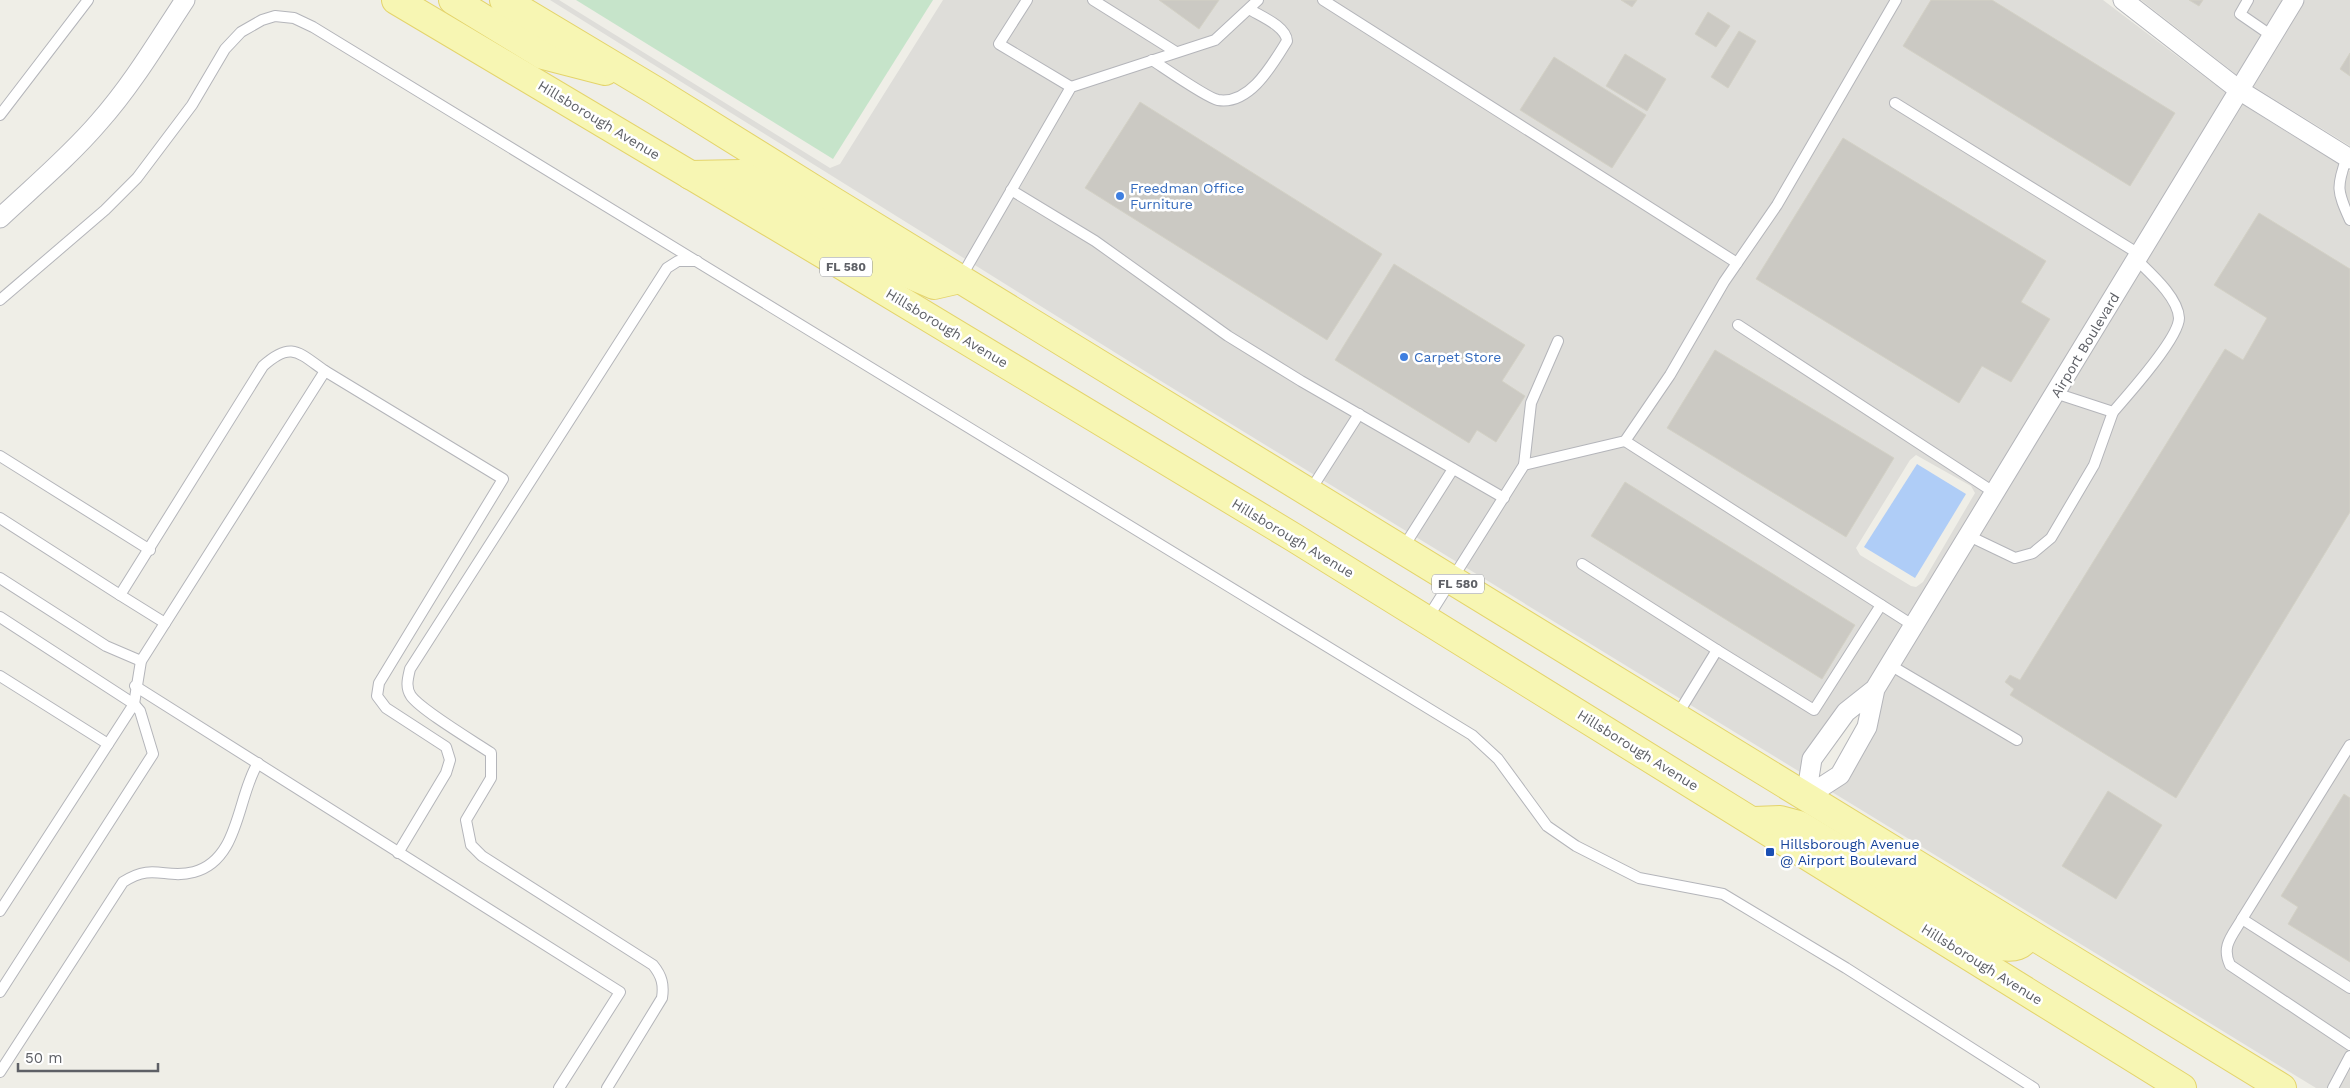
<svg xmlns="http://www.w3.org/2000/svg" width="2350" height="1088" font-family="'Work Sans',sans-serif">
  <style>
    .industrial { fill: #deddd9; fill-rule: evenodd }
    .green { fill: #c6e4ca }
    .water { fill: #afcdf7 }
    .building { fill: #cbc9c3; stroke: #d3d1c6 }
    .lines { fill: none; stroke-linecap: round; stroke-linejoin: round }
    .service-casing { stroke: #b4b5ba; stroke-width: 12 }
    .minor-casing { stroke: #b4b5ba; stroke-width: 21 }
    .primary-casing { stroke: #e4d46b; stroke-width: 30 }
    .service { stroke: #fff; stroke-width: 10 }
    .minor { stroke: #fff; stroke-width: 19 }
    .primary { stroke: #f7f6b3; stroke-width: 28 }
    .shop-dot { fill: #3f7fe0; stroke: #fff; stroke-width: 2 }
    .transit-dot { fill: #1a4fb4; stroke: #fff; stroke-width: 2 }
    .labels { text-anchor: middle; stroke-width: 5; stroke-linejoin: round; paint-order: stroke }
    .shield { fill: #fff; stroke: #8e9094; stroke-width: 1 }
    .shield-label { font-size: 12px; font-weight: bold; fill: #5e6066 }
    .street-label { font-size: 14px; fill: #5e6066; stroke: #fff }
    .shop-label { font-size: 14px; fill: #366cbe; stroke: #fff; text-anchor: start }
    .transit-label { font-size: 14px; fill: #164399; stroke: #fff; text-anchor: start }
  </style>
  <rect width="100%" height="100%" fill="#efeee7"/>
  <g class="industrial">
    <path d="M550 0H559L830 168 840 164 943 0H2103L2226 93 1868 682 1838 706 1805 754 1800 772 1156 378ZM1916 455 1971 486 1975 493 1923 582 1916 587 1911 586 1860 555 1856 548 1910 460Z"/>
    <path d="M2141 0H2282L2237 75Z"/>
    <path d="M2305 0H2350V146L2253 86Z"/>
    <path d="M2242 104 2350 171V1088H2316L1832 792 1849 780 1875 731 1884 693Z"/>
  </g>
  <path class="green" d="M576 0H933L833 159Z"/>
  <path class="water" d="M1917 464 1966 494 1915 578 1864 547Z"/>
  <g class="building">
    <path d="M1159 0H1219L1199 29Z"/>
    <path d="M1621 0H1637L1632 7Z"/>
    <path d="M1931 0H1992L2175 113 2130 186 1903 46Z"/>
    <path d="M2189 0H2203L2199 6Z"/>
    <path d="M1708 12 1730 26 1716 47 1695 34Z"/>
    <path d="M1739 31 1756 41 1728 88 1711 77Z"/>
    <path d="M2350 53V76L2340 69Z"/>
    <path d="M1625 54 1666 79 1647 111 1606 86Z"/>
    <path d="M1554 57 1646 115 1612 168 1520 110Z"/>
    <path d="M1140 102 1382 254 1327 340 1085 188Z"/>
    <path d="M1843 138 2046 261 2021 302 2050 319 2011 382 1982 366 1959 403 1756 279Z"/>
    <path d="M2259 213 2350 269V512L2176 798 2010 695 2014 689 2005 682 2010 675 2020 680 2225 349 2243 360 2267 318 2214 285Z"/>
    <path d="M1394 264 1525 345 1502 381 1525 396 1496 442 1477 430 1469 443 1335 360Z"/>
    <path d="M1715 350 1894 458 1846 537 1667 428Z"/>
    <path d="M1625 482 1855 625 1822 679 1591 536Z"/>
    <path d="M2108 791 2162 825 2116 899 2062 866Z"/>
    <path d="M2344 794 2350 798V962L2288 924 2298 907 2281 896Z"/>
  </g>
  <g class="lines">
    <g class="service-casing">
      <g id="service">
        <path d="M1027 0 999 44 1071 87"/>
        <path d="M1093 0 1176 52"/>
        <path d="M1323 0 1737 263"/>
        <path d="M2248 0 2240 14 2272 36"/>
        <path d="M1152 60C1163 67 1207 98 1218 100 1250 105 1272 65 1287 41 1286 26 1260 16 1249 9"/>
        <path d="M1895 103 2139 254"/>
        <path d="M0 115 88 0"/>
        <path d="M2347 157C2336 187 2337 191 2350 220"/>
        <path d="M1011 190 1095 241 1228 336 1301 381 1504 498"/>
        <path d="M960 279 1071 87 1215 40 1258 0"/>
        <path d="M0 300 105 210 137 178 192 105 225 49 241 32 262 20 275 16 294 18 313 27 1472 735 1498 759 1547 826 1576 846 1639 878 1723 894 1846 968 2034 1088"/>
        <path d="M1738 325 1995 493"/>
        <path d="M2055 393 2113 412C2127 396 2179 338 2179 318 2178 297 2150 273 2136 259"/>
        <path d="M1625 441 1914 626"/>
        <path d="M0 456 150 550"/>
        <path d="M1524 465 1531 403 1558 341"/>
        <path d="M1310 491 1359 414"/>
        <path d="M0 518 120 595 263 366C291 341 298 352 325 371"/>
        <path d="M1969 536 2015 558 2033 553 2051 538 2094 465 2113 412"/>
        <path d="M1403 548 1453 469"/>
        <path d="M1582 564 1717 650"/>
        <path d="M0 578 106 646 141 661"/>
        <path d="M120 595 165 623"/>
        <path d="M0 617 134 704 140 711 153 754 0 992"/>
        <path d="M1427 619 1524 465 1625 441 1670 375 1724 282 1777 205 1896 0"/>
        <path d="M1890 665 2017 740"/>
        <path d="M0 676 108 744"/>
        <path d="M135 686 620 992 559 1088"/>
        <path d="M1676 717 1717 650 1814 710 1881 605"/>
        <path d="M2350 745 2242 919 2350 988"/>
        <path d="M0 911 134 704 141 661 325 371 503 479 379 683 377 696 386 708 446 747 450 760 446 773 398 853"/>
        <path d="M2242 919C2232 936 2221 946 2230 965L2350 1045"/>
        <path d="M0 1072 123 882C154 862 165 880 194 872 240 860 237 796 258 763"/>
        <path d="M607 1088 662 998C664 985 662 976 653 965L482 856 471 845 466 820 491 778V753C473 741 421 710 411 696 405 687 408 678 410 669L667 268 678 261H697"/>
        <path d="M2333 1088 2350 1056"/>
      </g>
    </g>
    <g class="minor-casing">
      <g id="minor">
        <path d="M2123 0 2239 90 2350 159"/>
        <path d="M0 218C33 187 69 157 99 122 132 85 158 41 185 0"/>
        <path d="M1875 689 1867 727 1840 775 1806 797 1812 759 1846 712 1875 689 2294 0"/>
      </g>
    </g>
    <g class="primary-casing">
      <g id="primary">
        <path d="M396 0 825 255 1293 537 2182 1088"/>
        <path d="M453 0 543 55 605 71"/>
        <path d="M504 0 656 91 831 200 2282 1088"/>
        <path d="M690 175 741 174 890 266 934 285 960 279"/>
        <path d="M1754 821 1780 820 1799 825 2000 946C2014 948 2022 947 2029 934"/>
      </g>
    </g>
    <use href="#service" class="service"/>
    <use href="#minor" class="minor"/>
    <use href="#primary" class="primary"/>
  </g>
  <g class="shop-dot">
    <circle cx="1120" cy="196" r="5"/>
    <circle cx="1404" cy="357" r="5"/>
  </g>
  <rect class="transit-dot" x="1765" y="847" width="10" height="10" rx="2.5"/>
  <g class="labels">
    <g class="shield">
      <rect x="820" y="257.5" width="52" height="19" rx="4"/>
      <rect x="1432" y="574.5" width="52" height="19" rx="4"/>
    </g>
    <g class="shield-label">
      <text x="846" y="271">FL 580</text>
      <text x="1458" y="588">FL 580</text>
    </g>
    <g class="street-label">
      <text transform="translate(599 120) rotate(31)" y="5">Hillsborough Avenue</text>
      <text transform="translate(947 328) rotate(31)" y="5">Hillsborough Avenue</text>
      <text transform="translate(2085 345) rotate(-59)" y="5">Airport Boulevard</text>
      <text transform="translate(1293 538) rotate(31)" y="5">Hillsborough Avenue</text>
      <text transform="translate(1638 750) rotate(32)" y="5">Hillsborough Avenue</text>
      <text transform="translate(1982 964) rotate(32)" y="5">Hillsborough Avenue</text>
    </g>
    <g class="shop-label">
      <text x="1130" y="193">Freedman Office<tspan x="1130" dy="16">Furniture</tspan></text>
      <text x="1414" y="362">Carpet Store</text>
    </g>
    <g class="transit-label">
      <text x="1780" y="849">Hillsborough Avenue<tspan x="1780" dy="16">@ Airport Boulevard</tspan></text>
    </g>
  </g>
  <path d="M18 1063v8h140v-8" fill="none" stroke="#5e6066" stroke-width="2.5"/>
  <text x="25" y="1063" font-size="15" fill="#5e6066" stroke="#ffffff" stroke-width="4" paint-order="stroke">50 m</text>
</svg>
